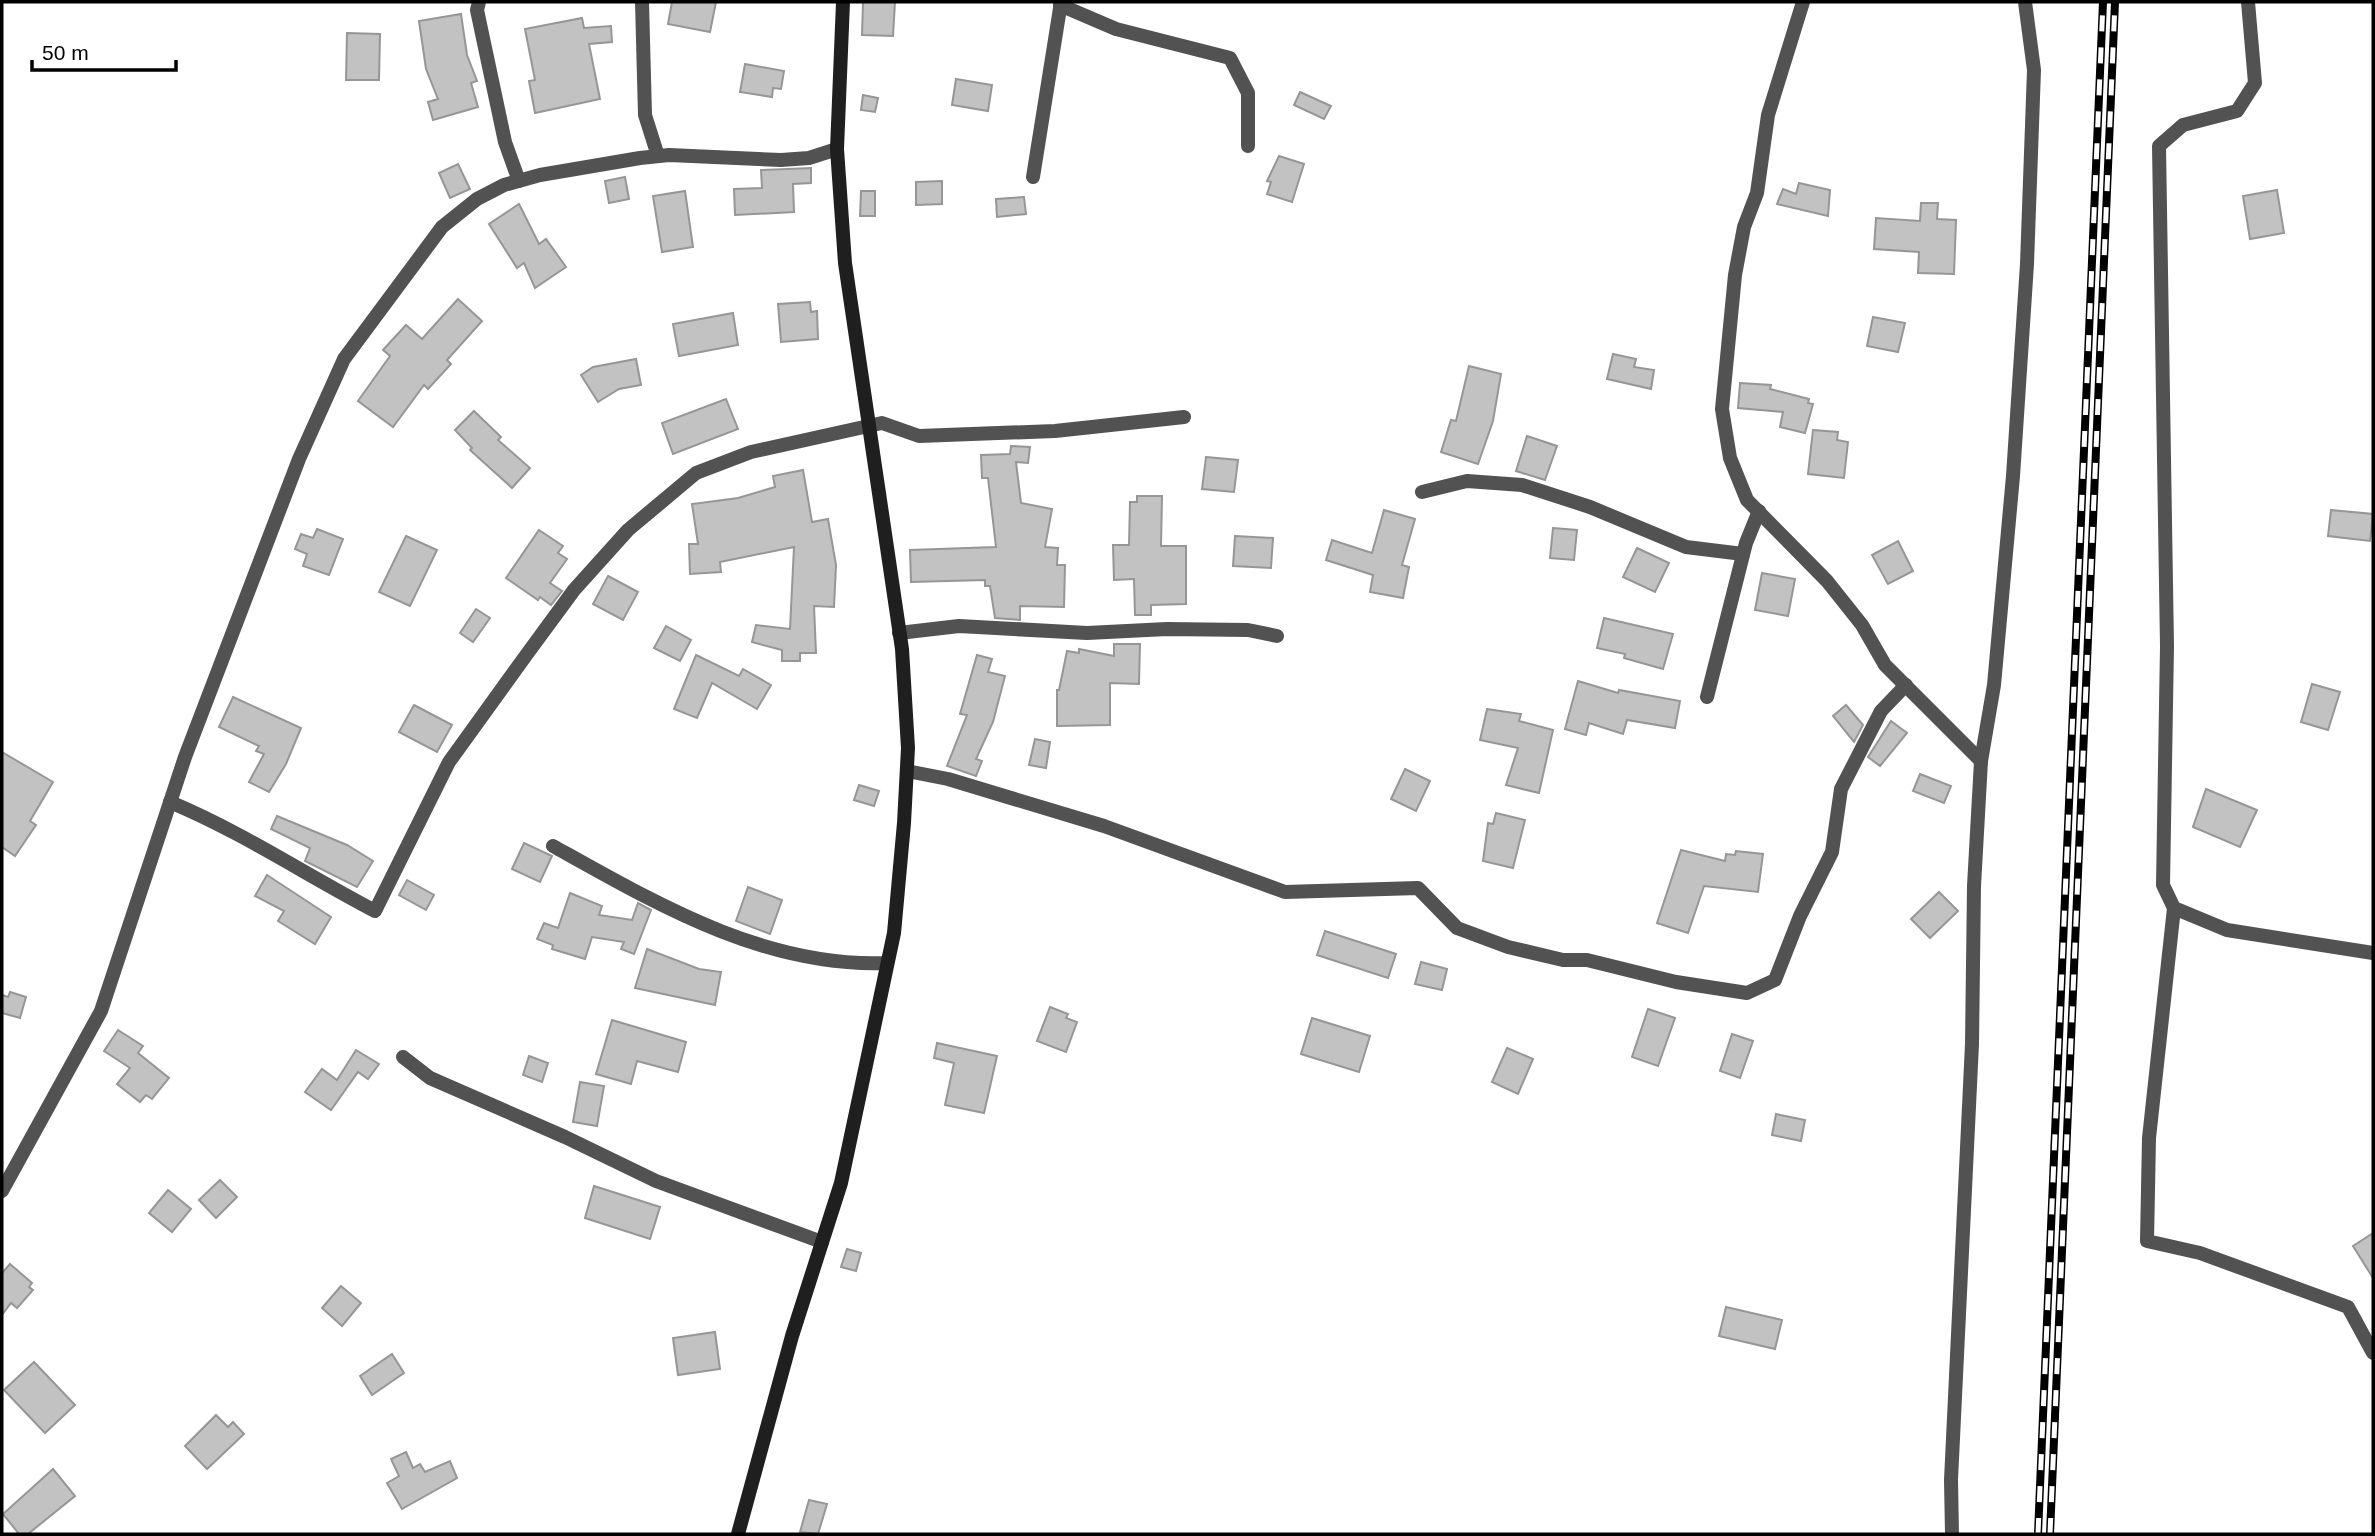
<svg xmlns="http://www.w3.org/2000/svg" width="2375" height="1536" font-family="Helvetica,sans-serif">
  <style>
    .building { fill: #c2c2c2; stroke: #969696; stroke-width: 2 }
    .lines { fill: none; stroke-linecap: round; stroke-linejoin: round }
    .street { stroke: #525252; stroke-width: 14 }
    .secondary { stroke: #1f1f1f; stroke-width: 14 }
    .rail-casing { stroke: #000; stroke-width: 8 }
    .rail { stroke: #fff; stroke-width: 5; stroke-dasharray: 16; stroke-linecap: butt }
  </style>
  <rect width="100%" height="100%" fill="#fff"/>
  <g class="building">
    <path d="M672 2H716L710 32 668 24Z"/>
    <path d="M863 2H895L893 36 862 35Z"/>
    <path d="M461 14 467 55 477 81 471 83 478 107 433 120 428 102 438 99 426 69 419 21Z"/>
    <path d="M582 18 584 28 611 26 612 42 589 44 600 99 535 113 529 81 535 80 525 29Z"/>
    <path d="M347 33 380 34 379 80H346Z"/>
    <path d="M745 64 784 71 781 89 773 88 772 97 740 92Z"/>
    <path d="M956 79 992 85 988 111 952 105Z"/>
    <path d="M1300 92 1331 106 1324 119 1294 105Z"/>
    <path d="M863 95 878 98 875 112 861 110Z"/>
    <path d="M1279 156 1304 164 1292 202 1267 194 1271 182 1267 181Z"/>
    <path d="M458 164 470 189 450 198 439 173Z"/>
    <path d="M811 168V183L793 184 794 212 735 215 734 189 762 188 761 170Z"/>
    <path d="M625 177 629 199 609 203 605 181Z"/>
    <path d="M942 181V204L916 205V182Z"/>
    <path d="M1799 183 1830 190 1828 216 1777 204 1783 189 1796 194Z"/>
    <path d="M2277 190 2284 233 2250 239 2243 196Z"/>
    <path d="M685 191 693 247 662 252 653 196Z"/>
    <path d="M861 191H875V216H860Z"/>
    <path d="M1024 197 1026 214 997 217 996 199Z"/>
    <path d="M1921 203H1938L1937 219 1956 220 1954 274 1918 273 1919 252 1874 249 1876 218 1920 221Z"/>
    <path d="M519 204 539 244 546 239 566 267 535 288 524 263 517 268 489 224Z"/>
    <path d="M458 299 482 321 447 360 451 364 428 389 424 385 393 427 358 401 390 356 383 350 406 325 422 339Z"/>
    <path d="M810 302 811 312 817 311 818 339 781 342 778 304Z"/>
    <path d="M733 313 738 345 679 356 673 324Z"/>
    <path d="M1873 317 1905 323 1898 352 1867 346Z"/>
    <path d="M1613 354 1636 359 1634 367 1654 370 1651 389 1607 379Z"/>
    <path d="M636 359 641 385 619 389 598 402 581 375 593 367Z"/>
    <path d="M1469 366 1501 374 1493 421 1478 464 1441 452 1451 420 1456 421Z"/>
    <path d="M1740 383 1771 385 1770 389 1809 399 1808 403 1813 404 1805 433 1780 427 1783 412 1738 408Z"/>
    <path d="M726 399 738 429 673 454 662 423Z"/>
    <path d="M474 411 501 437 498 440 530 468 512 488 470 450 472 448 455 430Z"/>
    <path d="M1813 430 1838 432 1837 440 1848 442 1844 478 1808 474Z"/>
    <path d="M1527 436 1557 446 1545 480 1516 471Z"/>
    <path d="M1011 446 1030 447 1028 463 1016 462 1021 503 1052 509 1045 547 1058 548 1057 565H1065L1064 607 1020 606V620L995 618 990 586H985V580L911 582 910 550 996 547 988 478H982L981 455 1010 454Z"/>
    <path d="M1206 457 1238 460 1234 492 1202 489Z"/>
    <path d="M803 470 812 522 828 519 836 565 834 607 814 606 816 653H800V661H782V650L752 642 756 625 790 629 794 547 720 562 721 572 690 574 689 544H698L692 504 738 498 775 487 773 476Z"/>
    <path d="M1137 496H1162L1161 546H1186V604L1151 605V615H1135L1134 579 1114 580 1113 545H1129L1130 502H1137Z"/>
    <path d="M1384 510 1415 519 1402 565 1409 567 1403 598 1370 592 1373 575 1326 560 1332 540 1372 553Z"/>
    <path d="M2331 510 2373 514 2370 541 2328 536Z"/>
    <path d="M1553 528 1577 530 1574 560 1550 558Z"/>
    <path d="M317 529 343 539 329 575 303 566 307 554 295 549 301 534 313 538Z"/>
    <path d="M539 530 563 546 558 553 567 559 550 583 562 591 551 605 540 597 538 600 506 578Z"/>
    <path d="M406 536 437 550 410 606 379 592Z"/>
    <path d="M1235 536 1273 538 1271 568 1233 566Z"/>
    <path d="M1898 541 1913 571 1888 584 1872 555Z"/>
    <path d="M1637 548 1669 563 1655 592 1623 577Z"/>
    <path d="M1762 573 1795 579 1788 616 1755 610Z"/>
    <path d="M608 576 638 592 623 620 593 604Z"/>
    <path d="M476 609 490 618 473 642 460 633Z"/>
    <path d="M1604 618 1673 634 1663 669 1624 658 1625 654 1597 648Z"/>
    <path d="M666 626 691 640 680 661 654 648Z"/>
    <path d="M1114 644H1140L1139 684 1110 683V725L1057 726V690H1059L1067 651 1079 653V649L1114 656Z"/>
    <path d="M696 655 739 676 743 669 771 685 757 709 712 683 697 718 674 709Z"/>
    <path d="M977 655 992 659 988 672 1005 676 993 722 976 759 982 761 976 776 947 766 967 715 960 714Z"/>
    <path d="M1578 681 1618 693 1619 690 1680 701 1675 728 1627 720 1623 734 1589 723 1586 735 1565 729Z"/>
    <path d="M2312 684 2340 692 2328 730 2301 722Z"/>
    <path d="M233 697 301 728 286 764 269 792 249 782 264 754 256 751 259 746 219 727Z"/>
    <path d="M414 705 452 725 437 752 399 732Z"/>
    <path d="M1846 705 1863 725 1854 742 1833 716Z"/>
    <path d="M1487 709 1521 714 1519 721 1553 730 1539 793 1506 785 1518 748 1480 740Z"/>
    <path d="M1891 721 1907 733 1880 766 1868 757Z"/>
    <path d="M1035 739 1050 742 1046 768 1029 765Z"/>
    <path d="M2 752 53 782 30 821 36 825 15 856 2 847Z"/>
    <path d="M1405 769 1430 781 1416 811 1391 799Z"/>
    <path d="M1920 774 1951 786 1944 803 1913 791Z"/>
    <path d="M859 785 879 791 874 806 854 800Z"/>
    <path d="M2206 789 2257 810 2240 847 2193 827Z"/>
    <path d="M1496 813 1525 820 1513 868 1483 861 1488 823 1493 824Z"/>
    <path d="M277 816 347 845 373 861 357 887 305 861 310 848 271 829Z"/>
    <path d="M524 843 552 856 540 882 512 869Z"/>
    <path d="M1681 850 1725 861 1726 854 1735 855 1736 851 1763 854 1758 892 1704 886 1688 933 1657 923Z"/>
    <path d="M267 875 331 917 315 944 278 921 284 911 255 896Z"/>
    <path d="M407 880 434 895 426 910 399 895Z"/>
    <path d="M748 887 782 900 770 934 736 921Z"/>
    <path d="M1939 892 1958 911 1930 938 1911 919Z"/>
    <path d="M570 893 602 906 599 915 632 920 638 903 651 910 634 954 621 949 624 942 592 937 585 959 552 949 553 945 537 939 544 923 558 928Z"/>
    <path d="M1325 931 1396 954 1388 978 1317 955Z"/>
    <path d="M647 949 699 969 721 972 715 1005 635 988Z"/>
    <path d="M1421 962 1447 969 1442 990 1415 984Z"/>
    <path d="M10 992 26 997 20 1018 2 1013V995L8 997Z"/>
    <path d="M1050 1007 1068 1014 1066 1018 1077 1022 1066 1052 1037 1041Z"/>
    <path d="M1648 1009 1675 1018 1658 1066 1632 1057Z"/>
    <path d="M1312 1018 1370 1036 1359 1072 1301 1054Z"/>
    <path d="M612 1020 686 1042 678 1072 637 1061 631 1084 596 1074Z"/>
    <path d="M118 1030 143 1046 138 1053 169 1078 152 1099 146 1095 140 1102 117 1084 130 1068 104 1051Z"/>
    <path d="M1732 1034 1753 1041 1740 1078 1720 1071Z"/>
    <path d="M937 1043 997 1056 984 1113 945 1105 954 1063 934 1058Z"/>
    <path d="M1507 1048 1533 1059 1518 1094 1492 1082Z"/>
    <path d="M356 1050 379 1064 368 1079 358 1072 331 1110 305 1092 322 1069 337 1080Z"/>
    <path d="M529 1056 548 1063 542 1082 523 1075Z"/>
    <path d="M580 1082 604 1086 597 1126 573 1122Z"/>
    <path d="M1776 1114 1805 1120 1801 1141 1772 1135Z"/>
    <path d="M220 1180 237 1197 216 1218 199 1200Z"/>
    <path d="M594 1186 660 1207 650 1239 585 1218Z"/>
    <path d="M168 1190 191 1209 172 1232 149 1213Z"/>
    <path d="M2373 1233V1278L2353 1246Z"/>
    <path d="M847 1249 861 1253 856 1271 841 1267Z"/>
    <path d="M10 1264 32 1283 29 1287 33 1290 17 1308 11 1303 2 1315V1273Z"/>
    <path d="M341 1286 361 1303 342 1326 322 1308Z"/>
    <path d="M1726 1307 1782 1320 1775 1349 1719 1336Z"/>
    <path d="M715 1332 720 1369 678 1375 673 1338Z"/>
    <path d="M392 1354 404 1373 372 1395 360 1376Z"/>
    <path d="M34 1362 75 1405 45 1433 4 1390Z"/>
    <path d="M216 1415 228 1427 233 1422 244 1434 207 1469 185 1446Z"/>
    <path d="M406 1452 413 1468 420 1464 425 1472 450 1461 457 1478 402 1509 387 1483 399 1476 391 1459Z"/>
    <path d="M53 1469 75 1496 28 1534H19L3 1514Z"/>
    <path d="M809 1500 827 1504 818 1534 800 1532Z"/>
  </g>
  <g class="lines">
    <g class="street">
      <path d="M479 2 477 10 505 142 519 181"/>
      <path d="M642 2 645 115 658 156"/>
      <path d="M1803 2 1768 115 1757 193 1744 227 1735 275 1722 409 1730 458 1747 500 1827 581 1862 625 1885 665 1981 761"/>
      <path d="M2248 2 2255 83 2237 111 2183 125 2159 146 2167 646 2163 885 2174 908 2227 930 2373 953"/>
      <path d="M1060 5 1116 29 1230 58 1248 93V146"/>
      <path d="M1033 177 1061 2"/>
      <path d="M1422 492 1467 481 1522 485 1590 507 1686 547 1743 554"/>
      <path d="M899 633 959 626 1087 633 1167 629 1248 630 1277 636"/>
      <path d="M1707 697 1746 543 1759 511"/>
      <path d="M907 771 948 779 1104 826 1285 892 1418 888 1457 928 1508 947 1563 960H1587L1676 982 1747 993 1775 980 1800 916 1832 852 1841 789 1881 711 1906 685"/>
      <path d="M170 802C242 832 306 875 375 911L449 762 527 654 574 590 628 530 696 473 751 452 882 423 919 436 1055 431 1184 417"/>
      <path d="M553 846C657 904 765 968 887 963"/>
      <path d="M2174 908 2149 1138 2147 1241 2200 1253 2348 1307 2373 1353"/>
      <path d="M403 1057 430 1078 565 1137 656 1181 822 1242"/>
      <path d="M2 1191 101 1011 185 757 299 459 344 359 442 227 477 199 504 185 540 175 640 158 669 155 781 160 809 158 837 149"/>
      <path d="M1952 1534 1951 1480 1972 1044 1974 886 1981 761 1994 685 2013 476 2027 264 2034 70 2025 2"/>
    </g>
    <path class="secondary" d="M738 1534 792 1336 841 1183 894 933 904 823 908 748 902 649 845 263 837 149 843 2"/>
    <g class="rail-casing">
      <g id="rail">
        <path d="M2038 1534 2103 2"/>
        <path d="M2050 1534 2115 2"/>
      </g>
    </g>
    <use href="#rail" class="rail"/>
  </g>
  <rect width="2375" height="1536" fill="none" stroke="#000000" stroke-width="7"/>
  <path d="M32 60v10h144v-10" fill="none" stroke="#000000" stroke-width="3.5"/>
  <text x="42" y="60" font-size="21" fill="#000000" stroke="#ffffff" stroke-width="5" paint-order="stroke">50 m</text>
</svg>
